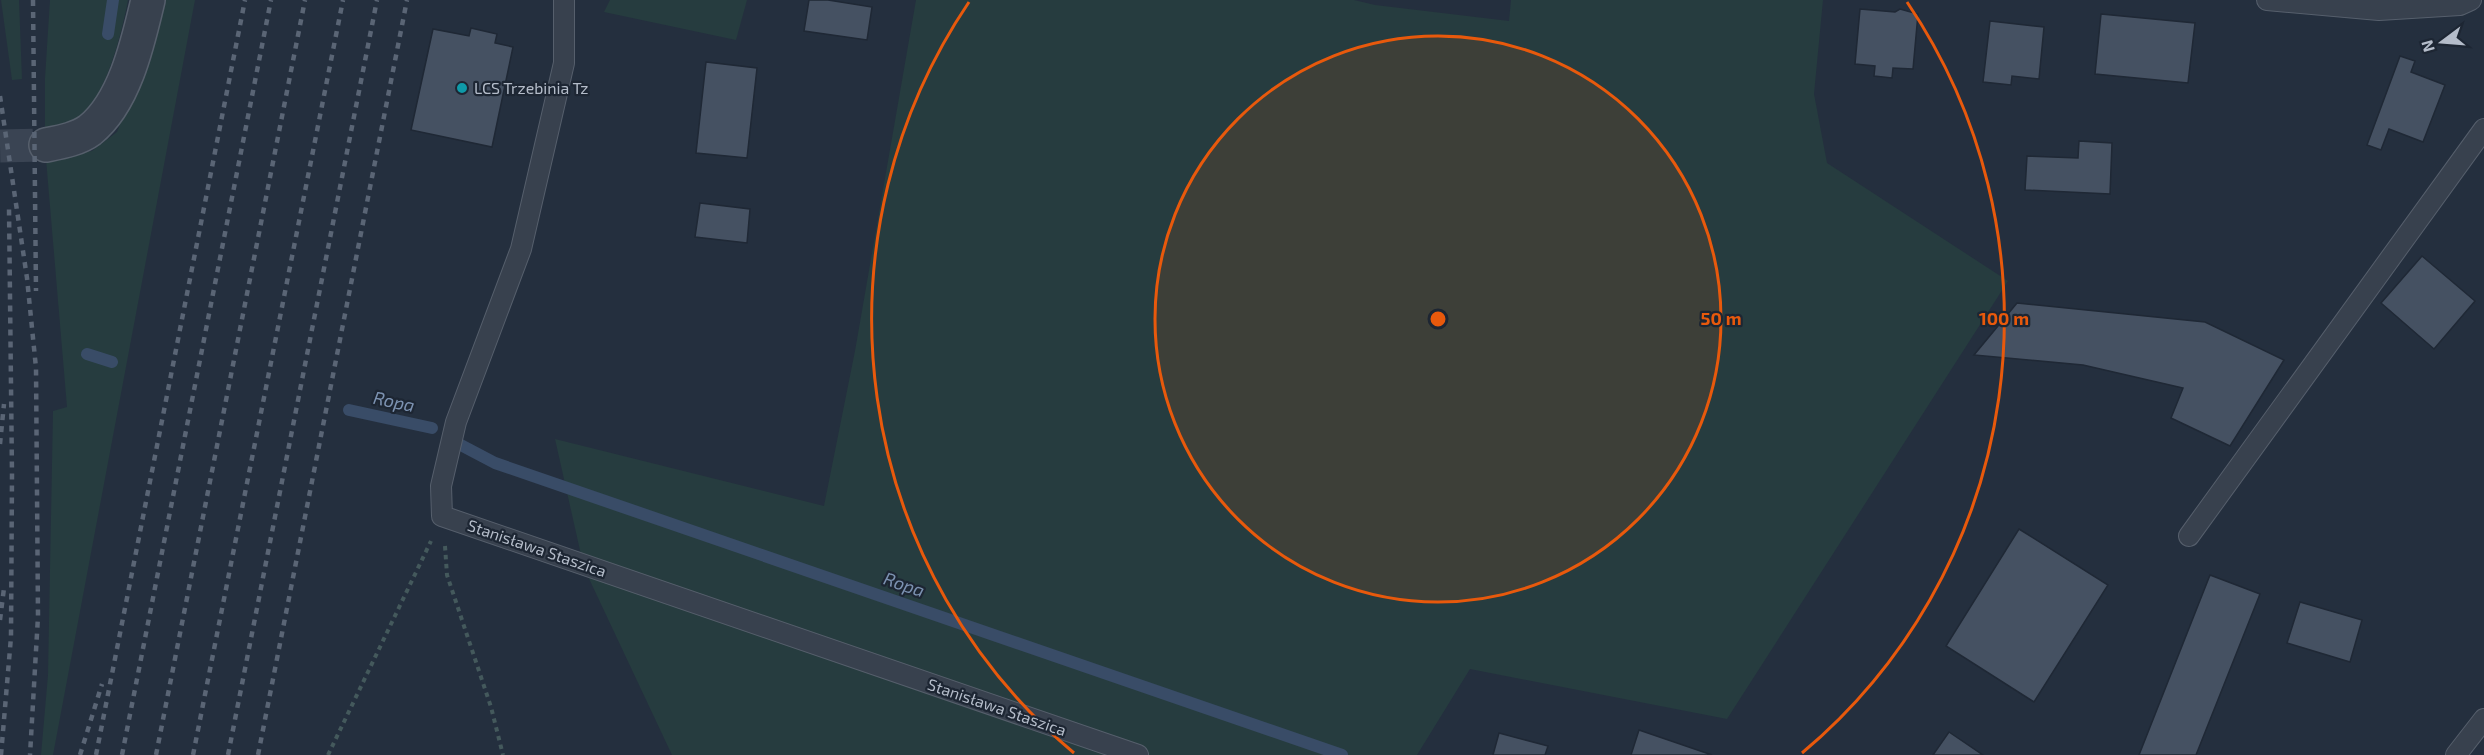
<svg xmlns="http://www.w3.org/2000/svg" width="2484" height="755" font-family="'Exo 2',sans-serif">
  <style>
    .green { fill: #263c3f }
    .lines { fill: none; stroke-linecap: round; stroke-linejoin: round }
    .stream { stroke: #394c67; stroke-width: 12 }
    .building { fill: #455162; stroke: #1f2835; stroke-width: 1.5 }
    .minor-tunnel { stroke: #3a4453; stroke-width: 33; stroke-dasharray: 33 16; stroke-linecap: butt }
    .service-casing { stroke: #565f6c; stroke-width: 22 }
    .minor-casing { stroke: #565f6c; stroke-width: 36 }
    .path { stroke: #44595c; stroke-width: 4; stroke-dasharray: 4.5 4.5; stroke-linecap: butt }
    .service { stroke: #38414e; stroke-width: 20 }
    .minor { stroke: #38414e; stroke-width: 33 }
    .rail { stroke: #5a6575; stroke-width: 4.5; stroke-dasharray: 6 6; stroke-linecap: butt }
    .ring { fill: none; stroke: #e8590c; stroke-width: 3 }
    .culture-dot { fill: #0f9aa8; stroke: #1d2633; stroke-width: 2 }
    .labels { text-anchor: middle; stroke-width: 4.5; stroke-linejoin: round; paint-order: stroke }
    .poi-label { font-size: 16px; fill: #b4bcc9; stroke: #1d2633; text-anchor: start }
    .street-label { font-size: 16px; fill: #b4bcc9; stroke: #1d2633 }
    .water-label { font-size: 18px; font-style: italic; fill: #7c92b1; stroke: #1d2633 }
    .centre { fill: #e8590c; stroke: #1d2633; stroke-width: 3 }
    .ring-label { font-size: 18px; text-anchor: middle; font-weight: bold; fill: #e8590c; stroke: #1d2633; stroke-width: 4.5; stroke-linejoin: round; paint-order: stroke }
  </style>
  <rect width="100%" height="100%" fill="#242f3e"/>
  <g class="green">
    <path d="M1 0H19L22 79 12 80Z"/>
    <path d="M50 0H128C122 32 106 98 79 118 69 126 57 128 45 131V78Z"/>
    <path d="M160 0H195L53 755H41L48 675 53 411 67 407 46 159 92 151 117 132 126 110Z"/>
    <path d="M610 0H747L736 40 604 12Z"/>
    <path d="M916 0H1354L1375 5 1509 21 1511 0H1823L1814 94 1827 163 2008 281 1727 719 1470 669 1417 755H672L584 568 555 439 824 506 855 351Z"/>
  </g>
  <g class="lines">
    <g class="stream">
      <path d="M108 34 113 0"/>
      <path d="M87 354 112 362"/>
      <path d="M349 410 432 428"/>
      <path d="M457 443 495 463 1342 755"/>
    </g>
  </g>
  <g class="building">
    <path d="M809 0H828L872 7 867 40 804 31Z"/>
    <path d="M1860 9 1895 12 1900 9 1918 14 1913 69 1893 68 1892 78 1874 76 1875 66 1855 64Z"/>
    <path d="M2101 14 2195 23 2188 83 2095 74Z"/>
    <path d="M1990 21 2044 27 2039 79 2012 76 2011 85 1983 82Z"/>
    <path d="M471 28 497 34 495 43 513 47 492 147 411 130 433 29 469 36Z"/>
    <path d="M2400 56 2415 61 2411 72 2445 85 2423 142 2389 129 2381 150 2367 145Z"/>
    <path d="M706 62 757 68 747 158 696 153Z"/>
    <path d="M2079 141 2112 143 2110 194 2025 190 2027 156 2078 158Z"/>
    <path d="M700 203 750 209 747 243 695 237Z"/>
    <path d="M2422 256 2475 301 2434 349 2381 303Z"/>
    <path d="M2017 303 2205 322 2284 360 2230 446 2171 418 2183 388 2083 365 1974 355Z"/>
    <path d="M2019 529 2108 585 2034 702 1946 646Z"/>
    <path d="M2210 575 2260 594 2196 755H2139Z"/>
    <path d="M2300 602 2362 620 2350 662 2287 643Z"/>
    <path d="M1639 730 1712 755H1631Z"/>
    <path d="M1949 732 1983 755H1933Z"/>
    <path d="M1499 733 1548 746 1545 755H1493Z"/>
  </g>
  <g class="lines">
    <path class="minor-tunnel" d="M0 146 46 145"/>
    <g class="service-casing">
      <g id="service">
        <path d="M564 0V63L521 249 456 422 441 486 442 516 1138 755"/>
        <path d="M2267 0 2379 10 2460 5 2471 0"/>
        <path d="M2189 536 2484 129"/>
        <path d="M2456 755 2484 719"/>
      </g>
    </g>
    <g class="minor-casing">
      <path id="minor" d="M46 145C61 142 78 139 90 130 125 102 138 42 148 0"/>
    </g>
    <g class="path">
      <path d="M445 546 447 575 491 707 503 755"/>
      <path d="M328 755 431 541"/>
    </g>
    <use href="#service" class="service"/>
    <use href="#minor" class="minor"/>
    <g class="rail">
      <path d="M33 0 36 291"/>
      <path d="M0 96 27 278 36 368 38 616 30 755"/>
      <path d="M0 444 4 404"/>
      <path d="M0 620 4 588"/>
      <path d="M1 755 11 637 12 474 9 207"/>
      <path d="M80 755 102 684"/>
      <path d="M96 755 245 0"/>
      <path d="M122 755 271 0"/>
      <path d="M156 755 305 0"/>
      <path d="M193 755 343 0"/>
      <path d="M228 755 377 0"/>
      <path d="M258 755 407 0"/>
    </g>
  </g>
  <circle cx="1438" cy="319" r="283" fill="#e8590c" fill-opacity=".12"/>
  <g class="ring">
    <circle cx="1438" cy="319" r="283"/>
    <path d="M1074 753A566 566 0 0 1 969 2M1907 2A566 566 0 0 1 1802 753"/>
  </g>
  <circle class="culture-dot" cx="462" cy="88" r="6"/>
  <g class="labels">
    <g class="poi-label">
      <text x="474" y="94">LCS Trzebinia Tz</text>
    </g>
    <g class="street-label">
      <text transform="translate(537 548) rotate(19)" y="6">Stanisława Staszica</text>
      <text transform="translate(997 707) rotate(19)" y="6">Stanisława Staszica</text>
    </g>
    <g class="water-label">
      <text transform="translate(394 402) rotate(12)" y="6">Ropa</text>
      <text transform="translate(904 585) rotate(19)" y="6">Ropa</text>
    </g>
  </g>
  <circle cx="1438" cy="319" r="9" class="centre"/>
  <g class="ring-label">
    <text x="1721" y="325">50 m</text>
    <text x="2004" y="325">100 m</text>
  </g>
  <g transform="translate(2442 42) rotate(254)" stroke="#1d2633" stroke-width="4.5" paint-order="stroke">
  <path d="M0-4.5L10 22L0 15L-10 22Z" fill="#b4bcc9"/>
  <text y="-9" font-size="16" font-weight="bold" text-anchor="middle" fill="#b4bcc9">N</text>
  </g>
</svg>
